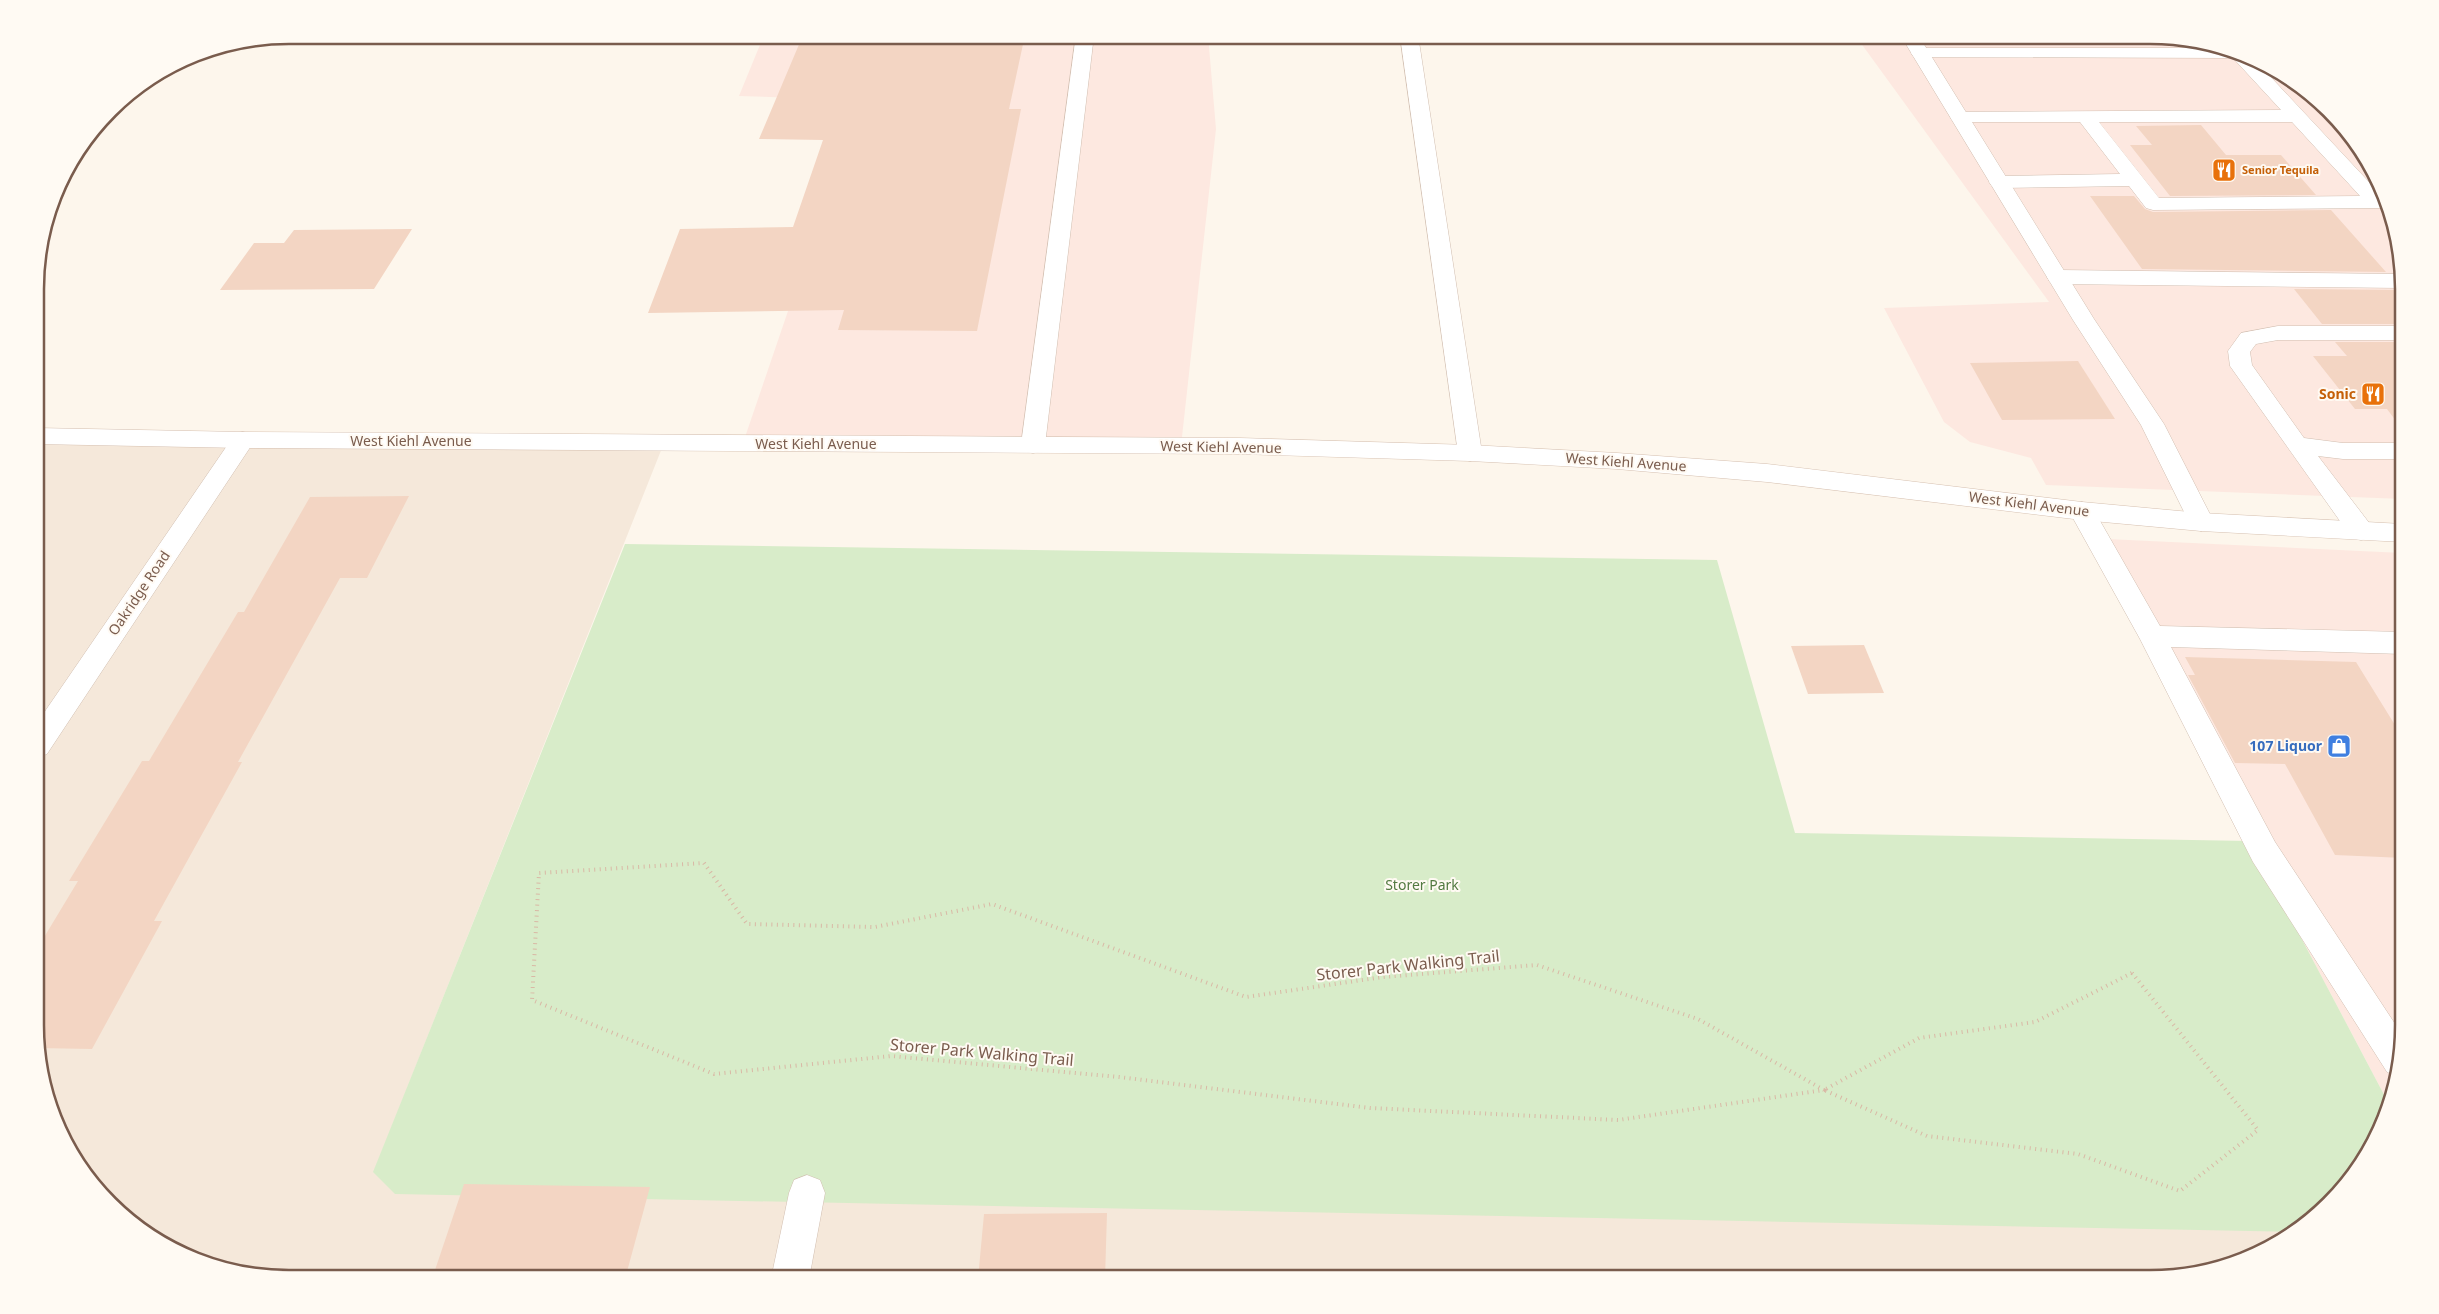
<svg xmlns="http://www.w3.org/2000/svg" width="2439" height="1314" font-family="'Noto Sans',sans-serif">
  <style>
    .residential { fill: #f5e8da }
    .commercial { fill: #fde8e0 }
    .green { fill: #d8ecc9 }
    .building { fill: #f3d5c3 }
    .lines { fill: none; stroke-linecap: round; stroke-linejoin: round }
    .lane-casing { stroke: #d1beb0; stroke-width: 1 }
    .street-casing { stroke: #d1beb0; stroke-width: 1 }
    .secondary-casing { stroke: #d6c0b0; stroke-width: 1 }
    .path { stroke: #d9b8a5; stroke-width: 4; stroke-dasharray: 1 4.5; stroke-linecap: butt }
    .lane { fill: #fff; fill-rule: evenodd }
    .street { fill: #fff; fill-rule: evenodd }
    .secondary { fill: #fff; fill-rule: evenodd }
    .labels { text-anchor: middle; stroke-width: 4; stroke-linejoin: round; paint-order: stroke }
    .far-food-label { font-size: 11px; font-weight: bold; fill: #c56008; stroke: #fffaf3; text-anchor: start }
    .food-label { font-size: 14px; font-weight: bold; fill: #c56008; stroke: #fffaf3; text-anchor: end }
    .street-label { font-size: 14px; fill: #7a5c4d; stroke: #fffaf3 }
    .shop-label { font-size: 14px; font-weight: bold; fill: #366cbe; stroke: #fffaf3; text-anchor: end }
    .park-label { font-size: 14px; fill: #537a41; stroke: #fffaf3 }
    .near-street-label { font-size: 16px; fill: #7a5c4d; stroke: #fffaf3 }
    .rim { fill: none; stroke: #7a5c4d; stroke-width: 2.5 }
  </style>
  <rect width="100%" height="100%" fill="#fdf6ec"/>
  <path class="residential" d="M36 437 664 443 374 1171 2297 1231 2291 1236 2231 1266 2166 1278 289 1279 224 1270 176 1253 122 1216 78 1166 54 1122 37 1058Z"/>
  <g class="commercial">
    <path d="M764 35H1208L1216 129 1181 446 743 443 860 100 739 96Z"/>
    <path d="M1855 35H2150L2215 44 2263 61 2318 98 2361 148 2385 192 2402 256 2403 499 2046 485 2031 458 1970 442 1944 422 1884 308 2049 302Z"/>
    <path d="M2107 539 2403 553 2404 1025 2395 1090 2390 1106 2250 841Z"/>
  </g>
  <path class="green" d="M625 544 1717 560 1795 833 2250 841 2390 1106 2378 1138 2341 1193 2296 1232 395 1194 373 1172Z"/>
  <g class="building">
    <path d="M803 35H1025L1009 109H1021L977 331 838 330 844 310 648 313 680 229 793 227 823 140 759 139Z"/>
    <path d="M2201 125 2226 155H2281L2316 195 2170 196 2130 145H2152L2136 126Z"/>
    <path d="M2090 196H2134L2145 209 2153 212 2331 210 2386 272 2142 269Z"/>
    <path d="M412 229 374 289 220 290 254 243H284L294 230Z"/>
    <path d="M2294 289 2402 290V324H2322Z"/>
    <path d="M2335 342H2402V429L2387 409H2355L2313 356H2347Z"/>
    <path d="M2078 361 2115 419 2002 420 1970 363Z"/>
    <path d="M409 496 367 578H340L238 762H242L154 921H162L92 1049 37 1048V949L78 881H69L142 761H149L238 612H244L310 497Z"/>
    <path d="M1864 645 1884 693 1808 694 1791 646Z"/>
    <path d="M2185 657 2356 662 2403 738 2404 858 2335 855 2285 764 2235 763 2188 675H2195Z"/>
    <path d="M464 1184 650 1187 625 1279H432Z"/>
    <path d="M1107 1213 1105 1279H978L984 1214Z"/>
  </g>
  <g class="lines">
    <g class="lane-casing">
      <g id="lane">
        <path d="M1076 35H1094L1045 445 1042 451 1033 453 1024 451 1021 445Z"/>
        <path d="M1920 48H2226L2252 57 2382 196H2386L2389 208 2153 210 2146 208 2129 186 1999 188 1992 186 1989 182 1992 178 1999 176 2120 174 2080 122H1959L1952 120 1950 116 1952 112 2281 110 2233 58 1914 57 1911 53 1914 49ZM2099 122H2292L2360 196 2159 198Z"/>
        <path d="M2058 270 2402 274V288L2058 284 2050 282 2047 277 2050 272Z"/>
        <path d="M2278 326H2402V340H2278L2256 344 2250 352 2252 365 2304 438 2343 443H2402V459H2343L2318 456 2370 524 2374 531 2370 538 2361 540 2352 538 2230 366 2228 351 2241 333Z"/>
        <path d="M2082 502 2091 505 2160 626 2403 632V654L2171 647 2275 842 2403 1036 2397 1076 2387 1072 2253 862 2140 639 2069 511 2073 505Z"/>
      </g>
    </g>
    <g class="street-casing">
      <g id="street">
        <path d="M1400 35H1418L1482 453 1479 459 1470 461 1461 459 1458 453Z"/>
        <path d="M1896 35H1918L1920 38 2094 319 2164 424 2214 522 2210 528 2201 531 2192 528 2141 425 2073 320 1904 41Z"/>
        <path d="M243 432 251 434 255 440 251 446 47 754 37 758V723L235 434Z"/>
        <path d="M807 1175 820 1180 825 1193 809 1279H771L789 1193 794 1180Z"/>
      </g>
    </g>
    <g class="secondary-casing">
      <path id="secondary" d="M36 428 243 432 1240 438 1470 445 1617 453 1767 464 2082 502 2201 513 2403 524V542L2201 531 2082 520 1767 482 1617 469 1470 461 1240 454 243 448 36 444Z"/>
    </g>
    <g class="path">
      <path d="M704 863 747 924 875 927 992 904 1246 997 1383 977 1537 965 1698 1019 1824 1090 1618 1120 1370 1108 1119 1077 891 1056 714 1074 532 1000 539 873Z"/>
      <path d="M2132 973 2258 1130 2180 1191 2078 1154 1927 1136 1824 1090 1919 1038 2035 1022Z"/>
    </g>
    <use href="#lane" class="lane"/>
    <use href="#street" class="street"/>
    <use href="#secondary" class="secondary"/>
  </g>
  <defs>
    <g id="restaurant-square" transform="scale(1.25)"><rect x="-9" y="-9" width="18" height="18" rx="4" fill="#e8710a" stroke="#fffaf3"/><path d="M-5-6h1v4h1v-4h1v4h1v-4h1v5L-1.5 .5V6h-2V.5L-5-1ZM5-6V6H3V1.5H1.5Q1.5-4 5-6Z" fill="#fff"/></g>
    <g id="shop-square" transform="scale(1.25)"><rect x="-9" y="-9" width="18" height="18" rx="4" fill="#3f7fe0" stroke="#fffaf3"/><path d="M-5-2.5h2.3a2.7 3.5 0 0 1 5.4 0H5L5.5 6h-11ZM-1.5-2.5h3a1.5 2.3 0 0 0-3 0Z" fill="#fff"/></g>
  </defs>
  <g fill-rule="evenodd">
    <use href="#restaurant-square" x="2224" y="170"/>
    <use href="#restaurant-square" x="2373" y="394"/>
    <use href="#shop-square" x="2339" y="746"/>
  </g>
  <g class="labels">
    <g class="far-food-label">
      <text x="2242" y="174">Senior Tequila</text>
    </g>
    <g class="food-label">
      <text x="2356" y="399">Sonic</text>
    </g>
    <g class="street-label">
      <text x="411" y="446">West Kiehl Avenue</text>
      <text x="816" y="449">West Kiehl Avenue</text>
      <text transform="translate(1221 447) rotate(1)" y="5">West Kiehl Avenue</text>
      <text transform="translate(1626 462) rotate(4)" y="5">West Kiehl Avenue</text>
      <text transform="translate(2029 504) rotate(7)" y="5">West Kiehl Avenue</text>
      <text transform="translate(139 593) rotate(-56)" y="5">Oakridge Road</text>
    </g>
    <g class="shop-label">
      <text x="2322" y="751">107 Liquor</text>
    </g>
    <g class="park-label">
      <text x="1422" y="890">Storer Park</text>
    </g>
    <g class="near-street-label">
      <text transform="translate(1408 965) rotate(-6)" y="6">Storer Park Walking Trail</text>
      <text transform="translate(982 1052) rotate(5)" y="6">Storer Park Walking Trail</text>
    </g>
  </g>
  <path d="M0 0H2439V1314H0ZM289 44H2150A245 245 0 0 1 2395 289V1025A245 245 0 0 1 2150 1270H289A245 245 0 0 1 44 1025V289A245 245 0 0 1 289 44Z" fill="#fffaf3" fill-rule="evenodd"/>
  <path class="rim" d="M289 44H2150A245 245 0 0 1 2395 289V1025A245 245 0 0 1 2150 1270H289A245 245 0 0 1 44 1025V289A245 245 0 0 1 289 44Z"/>
</svg>
